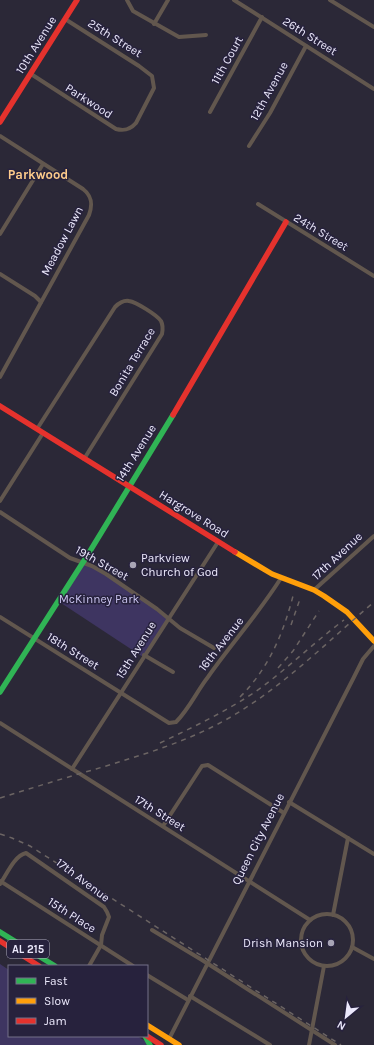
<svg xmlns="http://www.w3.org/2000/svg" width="374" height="1045" font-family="Karla,sans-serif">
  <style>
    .green { fill: #3e3561 }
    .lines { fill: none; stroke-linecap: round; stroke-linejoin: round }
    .street { stroke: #62574e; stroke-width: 4 }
    .fast { stroke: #30b455; stroke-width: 5.5 }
    .slow { stroke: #ff9f0a; stroke-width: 5.5 }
    .jam { stroke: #e5322d; stroke-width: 5.5 }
    .rail { stroke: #6b6463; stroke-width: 1.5; stroke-dasharray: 5 5; stroke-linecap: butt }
    .poi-dot { fill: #a8a5b6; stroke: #27223d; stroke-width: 1.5 }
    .labels { text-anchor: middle; stroke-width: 3; stroke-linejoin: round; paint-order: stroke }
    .shield { fill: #27223d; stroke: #b0adc2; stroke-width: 1 }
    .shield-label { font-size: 11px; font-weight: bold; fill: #ebe8fb }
    .street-label { font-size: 12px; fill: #ebe8fb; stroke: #27223d }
    .poi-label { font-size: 12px; fill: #ebe8fb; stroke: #27223d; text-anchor: start }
    .park-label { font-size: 12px; fill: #cac4ef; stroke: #27223d }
    .neighbourhood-label { font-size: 13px; font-weight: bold; fill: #fecb8b; stroke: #27223d }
  </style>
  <rect width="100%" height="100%" fill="#2b2837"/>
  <g class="green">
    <path d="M83 562 92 566 169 618 143 657 58 601Z"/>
    <path d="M0 964 9 970V1036H137L152 1045H0Z"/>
  </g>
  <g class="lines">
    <g class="street">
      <path d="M127 0 133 11 179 37 206 35"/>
      <path d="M234 0 374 89"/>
      <path d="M330 0 374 27"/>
      <path d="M154 24 168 0"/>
      <path d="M31 74 116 129C124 131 130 130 136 123L154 88 152 76 139 66 65 19"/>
      <path d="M210 112 262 17"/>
      <path d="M0 136 83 189C92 196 93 204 89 215L0 377"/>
      <path d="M249 146 270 113 306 46"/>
      <path d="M258 204 374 276"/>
      <path d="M0 234 43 164"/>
      <path d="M0 274 35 296 41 302"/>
      <path d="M37 429 115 307C119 303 123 300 129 301 136 302 157 315 161 321 163 325 163 329 162 334L84 459"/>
      <path d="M0 501 43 433"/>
      <path d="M0 512 70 558 92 566 106 574 157 609 180 628 214 648"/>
      <path d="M314 590 374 536"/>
      <path d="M0 617 169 723 176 722C189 709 197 691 208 677 232 643 259 613 281 578"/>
      <path d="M144 655 173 672"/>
      <path d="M0 723 310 920"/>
      <path d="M72 769 218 542"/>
      <path d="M289 802 374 854"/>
      <path d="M163 826 202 766 208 765 284 813"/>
      <path d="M0 881 133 966"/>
      <path d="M0 884C7 874 14 856 26 853L104 907 107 912 109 917 102 935 101 945 89 966"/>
      <circle cx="327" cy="940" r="26"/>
      <path d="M333 915 348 838"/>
      <path d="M152 930 202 960 335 1045"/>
      <path d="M352 947 374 959"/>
      <path d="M147 975 188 1000"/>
      <path d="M190 996 270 1045"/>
      <path d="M169 1039 354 677 363 659 374 646"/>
      <path d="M309 1045 324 966"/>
    </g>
    <g class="fast">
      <path d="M0 692 87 556 173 415"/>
      <path d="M0 932 55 966"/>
      <path d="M145 1036 150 1045"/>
    </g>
    <g class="slow">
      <path d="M235 552 272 574 314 590 324 596 347 612 374 641"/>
      <path d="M147 1025 179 1045"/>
    </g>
    <g class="jam">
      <path d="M0 122 77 0"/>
      <path d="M0 406 235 552"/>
      <path d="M173 415 286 222"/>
      <path d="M0 941 39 966"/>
      <path d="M147 1036 161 1045"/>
    </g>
    <g class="rail">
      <path d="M291 625 300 599"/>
      <path d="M278 668 293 651 319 611"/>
      <path d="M240 697C269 668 283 634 293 596"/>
      <path d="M160 743C195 726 230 710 262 687 290 666 316 641 344 620"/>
      <path d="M0 798C32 788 64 778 96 769 142 755 187 742 229 718 283 687 327 642 374 602"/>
      <path d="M0 834 12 838 30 846 341 1045"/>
    </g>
  </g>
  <g class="poi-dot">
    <circle cx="133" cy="565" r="4"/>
    <circle cx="331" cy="943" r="4"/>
  </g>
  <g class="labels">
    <rect class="shield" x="7" y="940" width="42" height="18" rx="3"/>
    <g class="shield-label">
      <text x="28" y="953">AL 215</text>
    </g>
    <g class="street-label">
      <text transform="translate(310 36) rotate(32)" y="4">26th Street</text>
      <text transform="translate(115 38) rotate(32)" y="4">25th Street</text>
      <text transform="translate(36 45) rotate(-58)" y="4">10th Avenue</text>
      <text transform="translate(227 60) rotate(-61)" y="4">11th Court</text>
      <text transform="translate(269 91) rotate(-61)" y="4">12th Avenue</text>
      <text transform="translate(89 101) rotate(33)" y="4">Parkwood</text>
      <text transform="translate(321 232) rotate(31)" y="4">24th Street</text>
      <text transform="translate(62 241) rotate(-62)" y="4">Meadow Lawn</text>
      <text transform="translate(132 362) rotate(-59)" y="4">Bonita Terrace</text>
      <text transform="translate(136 453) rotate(-58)" y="4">14th Avenue</text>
      <text transform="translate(194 514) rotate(32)" y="4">Hargrove Road</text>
      <text transform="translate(337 556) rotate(-43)" y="4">17th Avenue</text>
      <text transform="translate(102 563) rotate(29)" y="4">19th Street</text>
      <text transform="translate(221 644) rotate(-52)" y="4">16th Avenue</text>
      <text transform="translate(136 650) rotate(-58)" y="4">15th Avenue</text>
      <text transform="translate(73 651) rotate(32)" y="4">18th Street</text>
      <text transform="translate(160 813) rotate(32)" y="4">17th Street</text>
      <text transform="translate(258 839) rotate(-63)" y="4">Queen City Avenue</text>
      <text transform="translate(83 880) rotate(37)" y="4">17th Avenue</text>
      <text transform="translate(72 915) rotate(33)" y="4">15th Place</text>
    </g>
    <g class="poi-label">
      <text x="141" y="562">Parkview<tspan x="141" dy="14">Church of God</tspan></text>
      <text x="323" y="947" text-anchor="end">Drish Mansion</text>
    </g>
    <g class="park-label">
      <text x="99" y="603">McKinney Park</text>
    </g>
    <g class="neighbourhood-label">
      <text x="38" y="179">Parkwood</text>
    </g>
  </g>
  <rect x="8" y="965" width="140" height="72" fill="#27223d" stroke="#757189"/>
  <rect x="16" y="978" width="20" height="6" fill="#30b455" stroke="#757189"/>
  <text x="44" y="985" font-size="12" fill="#ebe8fb">Fast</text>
  <rect x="16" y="998" width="20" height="6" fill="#ff9f0a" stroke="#757189"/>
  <text x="44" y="1005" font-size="12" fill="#ebe8fb">Slow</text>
  <rect x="16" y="1018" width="20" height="6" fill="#e5322d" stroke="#757189"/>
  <text x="44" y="1025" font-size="12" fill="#ebe8fb">Jam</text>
  <g transform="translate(346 1017) rotate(209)" stroke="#27223d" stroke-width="3" paint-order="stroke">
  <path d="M0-3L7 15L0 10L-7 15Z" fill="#ebe8fb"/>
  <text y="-6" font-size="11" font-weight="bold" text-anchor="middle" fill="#ebe8fb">N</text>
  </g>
</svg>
